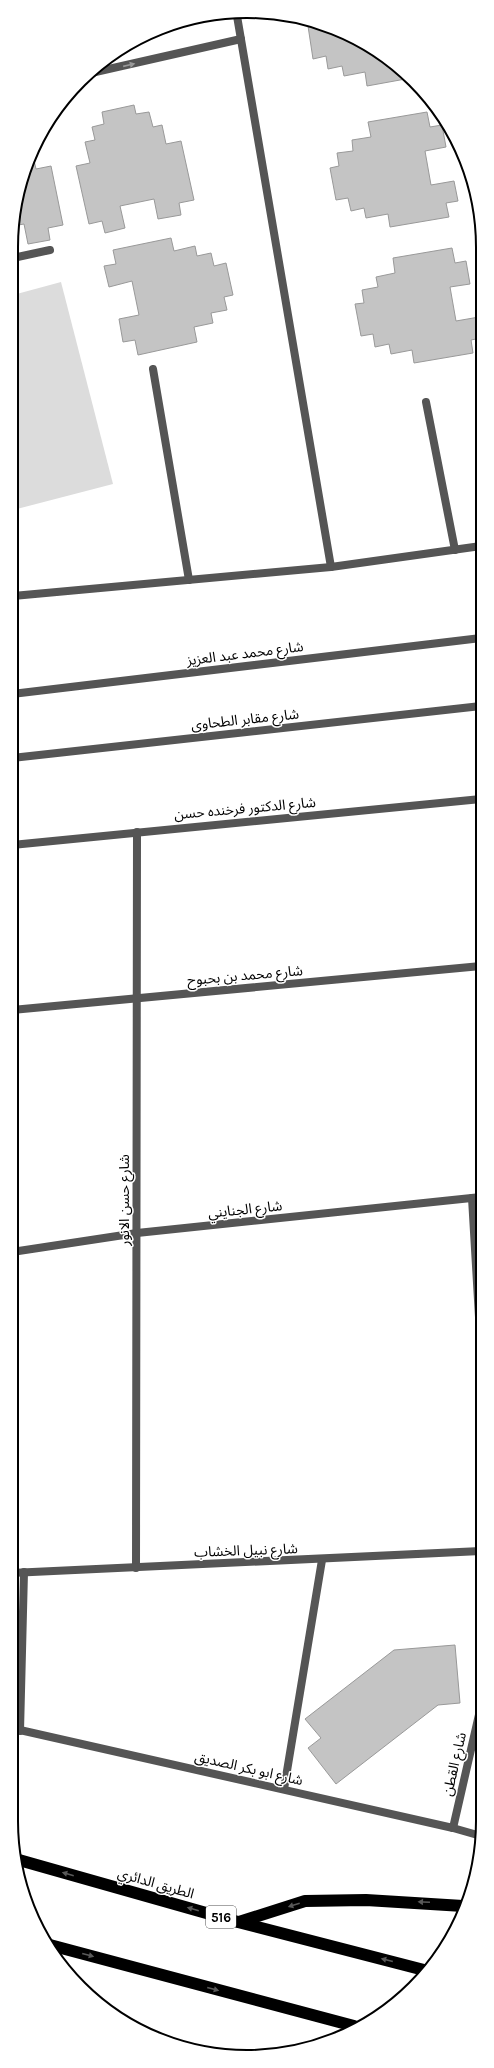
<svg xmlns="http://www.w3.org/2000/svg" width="494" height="2068" viewBox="0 0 494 2068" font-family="Karla,'Noto Sans Arabic',sans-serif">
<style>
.green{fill:#dcdcdc}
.building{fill:#c4c4c4;stroke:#999}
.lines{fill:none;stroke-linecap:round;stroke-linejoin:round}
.service{stroke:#555;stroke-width:8}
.minor{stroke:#555;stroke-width:8}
.motorway{stroke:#000;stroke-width:12}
.oneway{fill:#999}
.oneway2{fill:#595959}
.labels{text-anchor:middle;stroke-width:3;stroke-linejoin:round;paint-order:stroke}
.shield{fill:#fff;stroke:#4c4c4c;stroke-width:1}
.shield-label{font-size:13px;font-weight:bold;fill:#000}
.street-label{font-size:14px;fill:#000;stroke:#fff}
.rim{fill:none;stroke:#000;stroke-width:2}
</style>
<rect width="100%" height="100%" fill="#fff"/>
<path class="green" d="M61,282L113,484L13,510V295Z"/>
<g class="building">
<path d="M316,25L352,35L411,78L367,86L365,72L344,76L342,66L328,69L326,56L313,59L308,26Z"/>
<path d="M134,105L136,114L149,112L153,127L162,125L166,144L181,141L194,200L179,203L181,215L158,219L154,199L120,206L125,228L105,233L102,221L89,224L76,166L90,163L85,142L95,140L92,127L104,124L102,112Z"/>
<path d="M427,112L430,127L442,125L446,147L425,151L431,185L454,181L458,201L446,203L449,217L390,227L388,214L366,218L364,208L351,211L348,198L336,200L330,168L339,166L337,153L353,151L352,140L371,137L368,122Z"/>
<path d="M33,156L36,169L51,166L63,225L48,228L50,240L28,244L24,224L13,226V216Z"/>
<path d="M171,238L174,251L195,246L197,256L211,253L214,266L226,263L233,295L224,297L227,310L211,313L213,323L194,327L197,342L138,355L135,340L123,342L119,319L139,315L132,281L109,287L104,266L116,264L113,250Z"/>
<path d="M452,248L455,263L466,261L470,284L450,287L456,321L479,317L481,338L471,340L473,353L414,363L412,350L391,354L389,344L375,347L373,334L361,336L355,304L364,303L362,290L378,287L376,277L395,273L393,258Z"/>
<path d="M455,1645L460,1703L438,1705L336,1784L308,1748L321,1738L305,1719L394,1650Z"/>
</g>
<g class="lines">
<g class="service">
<path d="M153,369L189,580"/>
<path d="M426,402L455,550"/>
</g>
<g class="minor">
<path d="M237,16L331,567"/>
<path d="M91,73L241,39"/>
<path d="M13,258L50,250"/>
<path d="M13,596L331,567L481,546"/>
<path d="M12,694L481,638"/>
<path d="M12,758L481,706"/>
<path d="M12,845L481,799"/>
<path d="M12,1010L481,966"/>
<path d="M472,1198L481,1351"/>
<path d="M12,1252L137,1233L481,1197"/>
<path d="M136,1568L137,832"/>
<path d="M11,1573L481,1551"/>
<path d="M11,1728L453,1828L481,1836"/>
<path d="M20,1731L24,1572"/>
<path d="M284,1789L322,1560"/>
<path d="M453,1828L481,1706"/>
</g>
<g class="motorway">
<path d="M19,1860L238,1922L424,1970"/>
<path d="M239,1922L305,1901L366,1900L463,1906"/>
<path d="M50,1945L354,2026"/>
</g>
</g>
<defs><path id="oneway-solid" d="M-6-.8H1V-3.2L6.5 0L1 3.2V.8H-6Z"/></defs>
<use class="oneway" href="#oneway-solid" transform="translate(129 65) rotate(-13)"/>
<g class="oneway2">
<use href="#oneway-solid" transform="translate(68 1874) rotate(-164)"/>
<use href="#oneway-solid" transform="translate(424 1902) rotate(-177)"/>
<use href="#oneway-solid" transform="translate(294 1905) rotate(163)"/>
<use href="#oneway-solid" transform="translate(193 1909) rotate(-164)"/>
<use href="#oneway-solid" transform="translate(88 1955) rotate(15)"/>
<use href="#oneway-solid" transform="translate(387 1960) rotate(-166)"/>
<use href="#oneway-solid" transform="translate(213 1989) rotate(15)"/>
</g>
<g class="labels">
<rect class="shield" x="206" y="1906" width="30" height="22" rx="3"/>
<g class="shield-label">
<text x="221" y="1922">516</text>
</g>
<g class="street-label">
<text transform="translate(245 653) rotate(-7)" y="5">شارع محمد عبد العزيز</text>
<text transform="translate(245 719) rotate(-6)" y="5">شارع مقابر الطحاوى</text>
<text transform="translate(245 808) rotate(-5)" y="5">شارع الدكتور فرخنده حسن</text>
<text transform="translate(245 975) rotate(-5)" y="5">شارع محمد بن بحبوح</text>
<text transform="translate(124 1200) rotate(-90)" y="5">شارع حسن الانور</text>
<text transform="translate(245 1209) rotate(-6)" y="5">شارع الجنايني</text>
<text transform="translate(246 1550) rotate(-2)" y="5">شارع نبيل الخشاب</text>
<text transform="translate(454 1764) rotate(-77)" y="5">شارع القطن</text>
<text transform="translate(249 1768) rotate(13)" y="5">شارع ابو بكر الصديق</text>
<text transform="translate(156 1883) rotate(16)" y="5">الطريق الدائري</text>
</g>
</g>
<path d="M0 0H494V2068H0ZM247 18H247A229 229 0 0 1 476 247V1821A229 229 0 0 1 247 2050H247A229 229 0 0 1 18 1821V247A229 229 0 0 1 247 18Z" fill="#fff" fill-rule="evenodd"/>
<path class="rim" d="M247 18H247A229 229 0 0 1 476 247V1821A229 229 0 0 1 247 2050H247A229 229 0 0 1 18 1821V247A229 229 0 0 1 247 18Z"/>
</svg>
